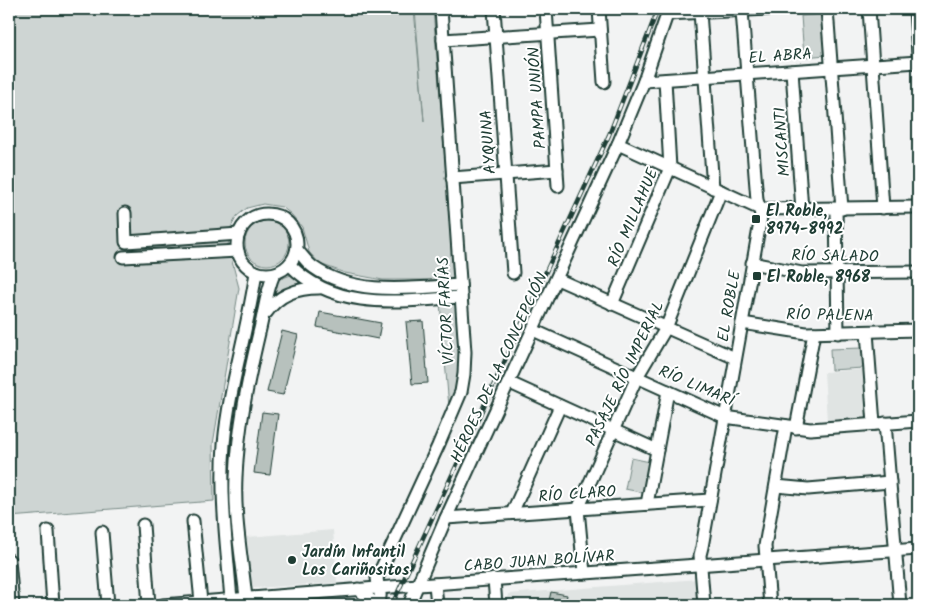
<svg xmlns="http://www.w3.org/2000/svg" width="927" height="614" viewBox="0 0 927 614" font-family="Kalam,sans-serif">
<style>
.built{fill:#e0e4e3}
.green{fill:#ced5d3;stroke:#768984}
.building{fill:#b7c1bd;stroke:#1f3d34}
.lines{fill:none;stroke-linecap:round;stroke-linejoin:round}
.minor-casing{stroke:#1f3d34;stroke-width:15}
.minor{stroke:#fff;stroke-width:11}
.rail-casing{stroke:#1f3d34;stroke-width:4.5}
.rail{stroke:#fff;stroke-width:2.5;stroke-dasharray:8;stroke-linecap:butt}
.poi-dot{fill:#1f3d34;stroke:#fff;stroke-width:2}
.labels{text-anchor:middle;stroke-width:4;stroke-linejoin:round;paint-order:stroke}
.street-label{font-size:16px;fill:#1f3d34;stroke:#fff}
.poi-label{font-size:16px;font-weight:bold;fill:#1f3d34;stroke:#fff;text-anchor:start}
</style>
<rect width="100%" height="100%" fill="#f2f3f3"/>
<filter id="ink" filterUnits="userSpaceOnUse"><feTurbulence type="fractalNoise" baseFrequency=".02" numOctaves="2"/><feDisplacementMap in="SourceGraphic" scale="10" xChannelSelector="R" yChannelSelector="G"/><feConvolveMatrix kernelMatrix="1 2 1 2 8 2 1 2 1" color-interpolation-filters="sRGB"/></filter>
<g filter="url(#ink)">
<g class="built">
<path d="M867,369L870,418L827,421L824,372Z"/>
<path d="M333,530L337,583L254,588L251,584L247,537Z"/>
<path d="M698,579L699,605H509L508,594Z"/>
</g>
<g class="green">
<path d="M9,9H414L424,121L415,9H433L461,364L460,383L449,407L438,280H383L345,273L320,264L309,252L302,227L291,214L282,207L263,204L247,208L237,216L230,229L228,246L239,288L213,444L214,501L9,517Z"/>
<path d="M822,14L826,55L804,57L801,16Z"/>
<circle cx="267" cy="243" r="22"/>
<path d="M291,275L299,281L298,284L278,293H273L277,280Z"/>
<path d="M863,348V368L831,370L830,349Z"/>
<path d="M631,458L650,462L645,493L625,489Z"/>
</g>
<g class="building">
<path d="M320,312L381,323L378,339L317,327Z"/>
<path d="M423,321L428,383L412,384L406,322Z"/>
<path d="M282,331L298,335L283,395L267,392Z"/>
<path d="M262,412L278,414L270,475L254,473Z"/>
<path d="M551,592L567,595L565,605H548Z"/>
</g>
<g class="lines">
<defs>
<g id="minor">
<path d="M494,9L513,273"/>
<path d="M546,9L558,186"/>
<path d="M599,9L604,82"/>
<path d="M827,9L842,209"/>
<path d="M869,9L883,208"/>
<path d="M915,9L918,54"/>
<path d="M700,12L713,188"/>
<path d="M667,14L769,9"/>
<path d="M443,40L600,30"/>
<path d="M792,71L802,210"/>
<path d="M644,81L918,62"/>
<path d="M618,144L760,209L918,207"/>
<path d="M452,178L557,170"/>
<path d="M836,209L838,333"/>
<path d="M125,213L126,242L239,234"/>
<circle cx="267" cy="244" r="30"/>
<path d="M297,250C302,255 307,263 313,267C355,297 412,288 460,285"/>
<path d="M123,257L238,251"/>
<path d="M752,263L802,273L918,272"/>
<path d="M290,265C336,312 401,301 461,297"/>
<path d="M557,279L735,358"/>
<path d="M612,304L670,168L665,80"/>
<path d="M266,313C279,294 297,288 319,288"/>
<path d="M742,323L806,333L918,330"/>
<path d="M533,330L725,417L810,429L918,421"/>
<path d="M867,332L874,424"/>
<path d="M510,383L657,450"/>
<path d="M885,423L900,605"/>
<path d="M796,428L814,333"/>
<path d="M776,486L808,489L890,482"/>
<path d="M647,504L668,391"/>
<path d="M512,513L560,406"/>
<path d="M446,518L710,500"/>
<path d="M193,521L201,602"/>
<path d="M143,525L149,605"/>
<path d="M48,531L53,605"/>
<path d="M102,532L108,605"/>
<path d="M9,560L13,605"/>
<path d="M584,573L578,509L637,377L666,328L721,191"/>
<path d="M494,579L496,605"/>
<path d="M435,584L437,605"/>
<path d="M358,589L371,600L374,605"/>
<path d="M246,598C242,559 234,517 236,477C238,428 248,380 259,333C264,314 266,292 274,274"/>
<path d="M231,600C227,548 220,496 224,444C229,386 248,330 256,272"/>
<path d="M163,605L377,588L918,549"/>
<path d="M378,605C383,593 378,590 377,578L438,446L461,392L464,374L465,352L441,9"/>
<path d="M409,605L446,518L618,144L644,81L669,9"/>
<path d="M704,605L700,555L702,547L761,217L760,209L757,200L742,11"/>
<path d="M770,605L765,546L786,426"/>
</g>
</defs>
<use href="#minor" class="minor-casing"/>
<use href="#minor" class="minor"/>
<defs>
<path id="rail" d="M392,605L609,135L658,9"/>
</defs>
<use href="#rail" class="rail-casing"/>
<use href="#rail" class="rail"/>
</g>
</g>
<g class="poi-dot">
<rect x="751" y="214" width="10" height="10" rx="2.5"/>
<rect x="752" y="271" width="10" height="10" rx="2.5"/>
<circle cx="292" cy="560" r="5"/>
</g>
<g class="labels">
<g class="street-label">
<text transform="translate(780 55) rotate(-4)" y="6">EL ABRA</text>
<text transform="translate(536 98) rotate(-94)" y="6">PAMPA UNIÓN</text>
<text transform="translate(487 142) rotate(-94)" y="6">AYQUINA</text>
<text transform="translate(781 142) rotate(-94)" y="6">MISCANTI</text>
<text transform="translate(632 217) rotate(-67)" y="6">RÍO MILLAHUE</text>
<text transform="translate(835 255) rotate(1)" y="6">RÍO SALADO</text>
<text transform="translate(728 306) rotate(-80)" y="6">EL ROBLE</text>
<text transform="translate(445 311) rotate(-93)" y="6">VÍCTOR FARÍAS</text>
<text transform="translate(830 314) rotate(1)" y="6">RÍO PALENA</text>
<text transform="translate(498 367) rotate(-65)" y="6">HÉROES DE LA CONCEPCIÓN</text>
<text transform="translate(624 373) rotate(-64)" y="6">PASAJE RÍO IMPERIAL</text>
<text transform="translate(697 385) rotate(23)" y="6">RÍO LIMARÍ</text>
<text transform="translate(577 493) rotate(-4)" y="6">RÍO CLARO</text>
<text transform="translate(539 560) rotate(-4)" y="6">CABO JUAN BOLÍVAR</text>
</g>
<g class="poi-label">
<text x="766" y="216">El Roble,<tspan x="766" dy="18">8974-8992</tspan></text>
<text x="767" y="282">El Roble, 8968</text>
<text x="302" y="557">Jardín Infantil<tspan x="302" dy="18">Los Cariñositos</tspan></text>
</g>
</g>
<rect width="927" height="614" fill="none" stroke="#fff" stroke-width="30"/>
<rect x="15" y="15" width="897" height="584" fill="none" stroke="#1f3d34" stroke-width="2" filter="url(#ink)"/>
</svg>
